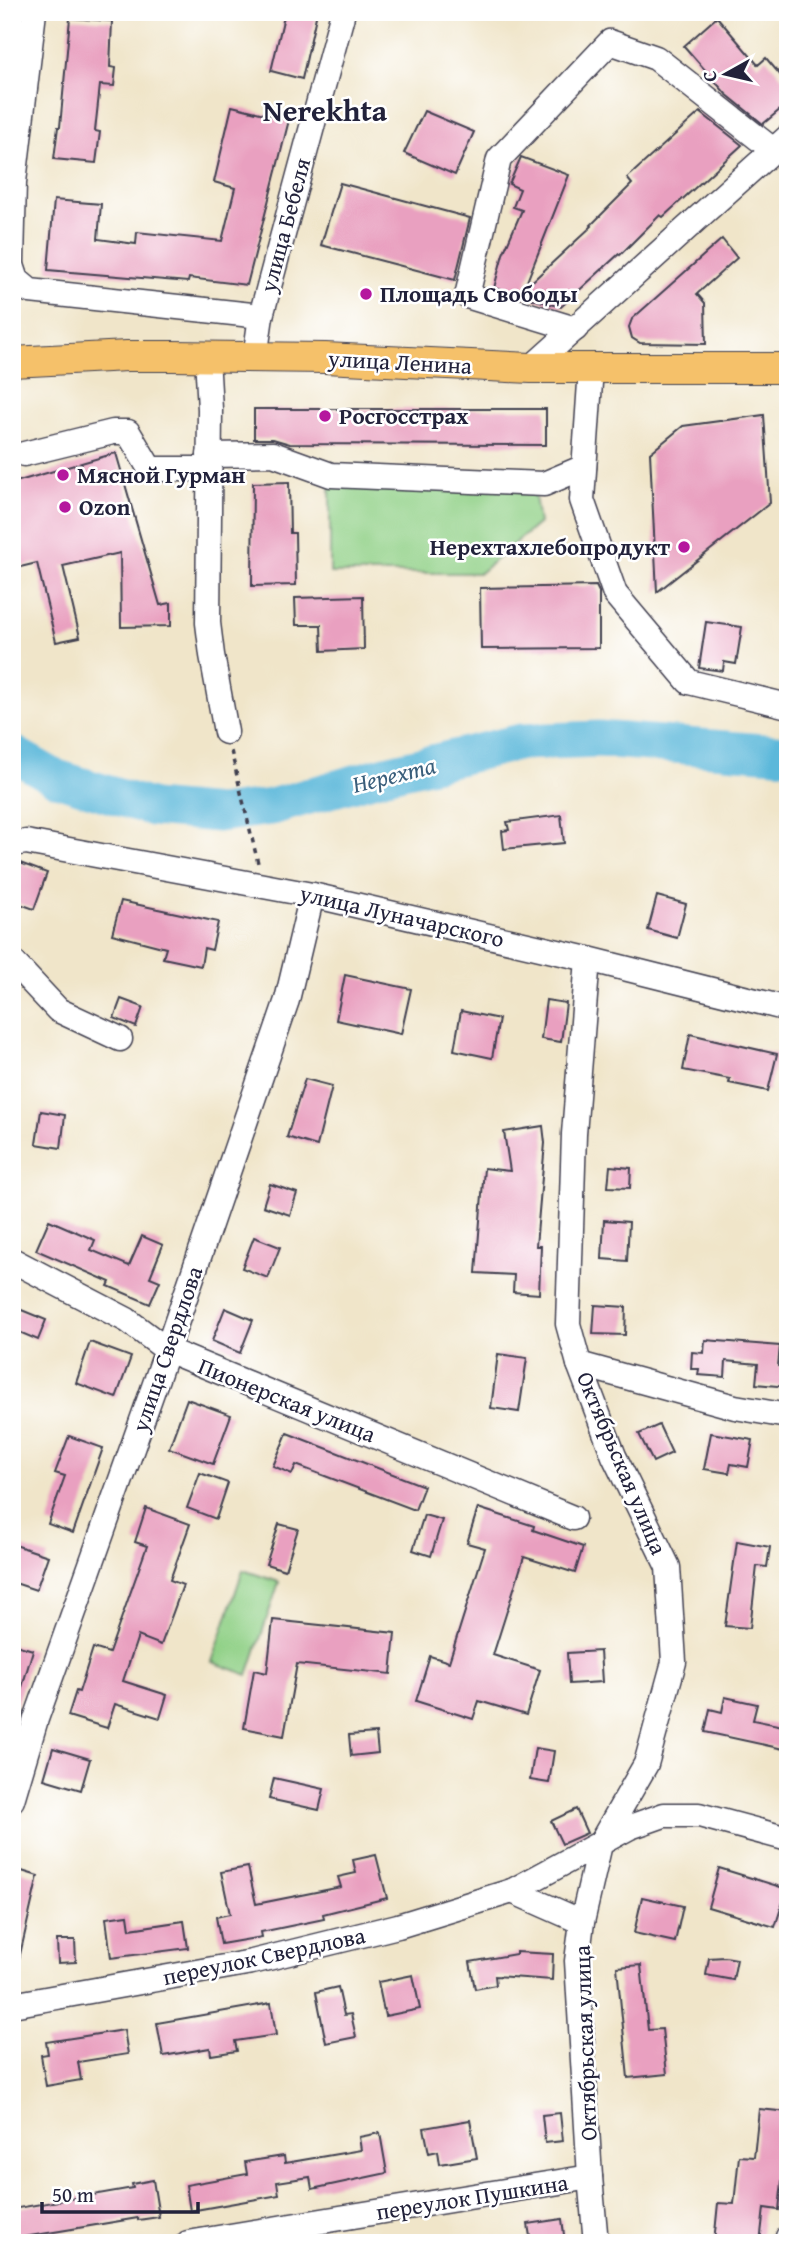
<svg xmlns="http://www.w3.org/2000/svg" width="800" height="2255" viewBox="0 0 800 2255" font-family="'Gentium Book Plus',serif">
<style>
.green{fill:#90d086;stroke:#597960;stroke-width:2}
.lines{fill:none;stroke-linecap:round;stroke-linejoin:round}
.river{stroke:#5cb8da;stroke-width:37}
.building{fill:#e9a0c0}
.minor-casing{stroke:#413f50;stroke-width:27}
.major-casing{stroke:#413f50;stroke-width:32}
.path{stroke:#413f50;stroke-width:3.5;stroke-dasharray:5 5;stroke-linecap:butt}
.minor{stroke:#fff;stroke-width:24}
.major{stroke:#f5c16b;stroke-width:30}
.poi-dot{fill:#b5179e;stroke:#fff;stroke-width:2.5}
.labels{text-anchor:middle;stroke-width:5;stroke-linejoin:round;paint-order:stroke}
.street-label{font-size:23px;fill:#22223b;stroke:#fff}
.poi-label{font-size:23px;font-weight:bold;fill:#22223b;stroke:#fff;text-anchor:start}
.water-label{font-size:24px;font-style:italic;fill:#395e7b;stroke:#fff}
.district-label{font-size:30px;font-weight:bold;fill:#22223b;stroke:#fff}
</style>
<rect width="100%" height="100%" fill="#fff"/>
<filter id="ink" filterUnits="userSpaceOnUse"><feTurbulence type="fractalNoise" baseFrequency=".0143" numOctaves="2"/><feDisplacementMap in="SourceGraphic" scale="14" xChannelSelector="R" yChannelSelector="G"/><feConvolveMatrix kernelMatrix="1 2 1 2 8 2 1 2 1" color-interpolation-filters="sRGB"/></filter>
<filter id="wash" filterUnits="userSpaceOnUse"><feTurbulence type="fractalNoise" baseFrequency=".00686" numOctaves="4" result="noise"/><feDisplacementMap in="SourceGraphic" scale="28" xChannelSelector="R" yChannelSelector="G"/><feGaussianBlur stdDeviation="1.57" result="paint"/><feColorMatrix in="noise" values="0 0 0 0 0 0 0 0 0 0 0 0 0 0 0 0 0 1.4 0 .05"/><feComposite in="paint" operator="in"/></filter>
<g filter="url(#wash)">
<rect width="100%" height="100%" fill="#f0e5c9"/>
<g class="green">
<path d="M330,484L534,489L539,523L480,573H330Z"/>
<path d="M243,1570L279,1582L248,1675L212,1662Z"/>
</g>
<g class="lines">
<path class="river" d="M12,753L54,777L153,808L218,814L271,807L386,774L521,742L599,739L788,754"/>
</g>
<g id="blocks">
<g class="building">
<path d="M285,12H317L302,79L271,71Z"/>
<path d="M717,17L758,65L766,58L788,84V103L763,124L726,94L684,46Z"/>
<path d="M70,18L112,21L110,67L116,68L114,86L100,85L95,131L100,132L96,163L54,159L58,127H60Z"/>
<path d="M232,106L289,120L247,285L189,278L188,282L48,270L54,200L101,204L98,239L136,244L137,232L222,241L235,188L214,182Z"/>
<path d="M424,111L474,132L455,175L404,153Z"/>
<path d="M700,112L742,145L663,217L660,215L620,255L619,254L561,307L494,288L503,254L522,210L513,207L520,189L509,184L521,157L569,175L524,289L592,226L591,225L632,184L627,178Z"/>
<path d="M340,183L470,218L455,280L321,245Z"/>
<path d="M722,239L737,258L697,294L705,303L706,344L640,343L632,338L629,327L632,319Z"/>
<path d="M254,409H546V445L290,444L273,439H254Z"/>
<path d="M764,415L770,503L657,592L650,453L683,426Z"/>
<path d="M116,453L160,605L171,603V626L121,627L120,553L63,566L80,637L56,642L37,563L12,569V483Z"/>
<path d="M289,482L290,533H295L296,585L252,586L253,483Z"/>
<path d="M596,586L599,592V648L481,649L480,588Z"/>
<path d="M363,596L364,649L322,651L321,625H296L295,598Z"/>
<path d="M706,622L742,627L736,664L724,662L723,671L699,668Z"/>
<path d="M561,815L564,843L504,849L502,831L509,830L507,822Z"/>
<path d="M12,860L47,873L34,909L12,901Z"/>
<path d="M657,896L686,904L677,938L648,930Z"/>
<path d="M121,901L218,922L212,950L204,948L201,966L163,958L166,948L112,934Z"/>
<path d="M345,975L411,989L401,1034L336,1020Z"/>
<path d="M121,999L143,1007L136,1027L114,1018Z"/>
<path d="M546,1000L566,1003L561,1042L541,1039Z"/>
<path d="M461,1011L499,1019L492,1058L454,1050Z"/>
<path d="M690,1034L777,1054L768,1091L729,1083L730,1079L683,1070Z"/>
<path d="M305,1079L332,1086L317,1146L287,1137Z"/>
<path d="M41,1111L65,1115L61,1148L36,1144Z"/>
<path d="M543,1126L545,1143L536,1246H541L539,1294L513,1292L514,1275L476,1273L484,1168L510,1171L504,1132Z"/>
<path d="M610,1166L631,1168L630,1188L608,1187Z"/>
<path d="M270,1184L297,1193L290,1215L263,1206Z"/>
<path d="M49,1220L95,1240L91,1250L129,1266L142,1236L163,1245L150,1277L160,1281L150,1304L108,1286L110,1282L36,1250Z"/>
<path d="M604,1220L629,1222L627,1261L602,1259Z"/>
<path d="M254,1237L280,1247L268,1278L242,1268Z"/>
<path d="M595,1305L626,1307L625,1335L593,1334Z"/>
<path d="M225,1308L253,1320L240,1353L212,1341Z"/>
<path d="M19,1309L46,1320L38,1340L12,1329Z"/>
<path d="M705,1340L780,1346L778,1366L788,1367V1387L756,1384L758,1364L726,1361L725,1377L698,1375L699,1369H691L692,1352L704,1353Z"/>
<path d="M90,1342L131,1357L116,1398L76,1383Z"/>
<path d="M498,1354L527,1358L519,1412L491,1408Z"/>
<path d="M187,1399L231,1415L213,1464L169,1448Z"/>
<path d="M659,1425L672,1453L653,1462L639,1434Z"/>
<path d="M287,1433L424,1486L415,1510L296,1465L292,1474L273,1466Z"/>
<path d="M711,1433L753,1440L748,1467L731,1464L729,1473L704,1469Z"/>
<path d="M69,1436L103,1448L73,1533L48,1524L65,1476L55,1473Z"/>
<path d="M200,1473L228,1483L216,1519L187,1508Z"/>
<path d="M146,1508L190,1524L170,1580L183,1585L161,1645L138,1636L123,1681L167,1695L160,1718L115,1704L107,1728L68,1716L76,1691L79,1692L93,1648L109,1653L147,1546L135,1542Z"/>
<path d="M478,1508L534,1526L533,1530L583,1547L575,1573L524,1557L493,1655L540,1670L526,1715L479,1701L473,1719L416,1701L430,1656L449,1662L485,1548L467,1543Z"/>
<path d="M424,1515L442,1520L431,1556L413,1550Z"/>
<path d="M279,1524L298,1529L285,1570L266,1564Z"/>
<path d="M737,1541L770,1547L767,1567L757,1566L750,1628L725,1626Z"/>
<path d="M12,1544L48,1556L36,1590L12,1582Z"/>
<path d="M273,1620L395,1633L391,1674L297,1664L284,1736L244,1728L254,1670L267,1673Z"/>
<path d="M12,1644L33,1650L17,1704L12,1703Z"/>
<path d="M600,1651L602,1682L569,1684L567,1653Z"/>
<path d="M725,1697L757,1704L753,1720L788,1727V1750L705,1732L710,1709L722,1712Z"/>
<path d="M376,1733L378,1753L351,1756L349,1735Z"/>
<path d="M53,1748L90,1759L81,1790L44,1779Z"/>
<path d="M535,1748L554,1751L549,1783L530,1780Z"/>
<path d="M274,1778L324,1789L319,1810L269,1799Z"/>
<path d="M576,1809L587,1833L562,1844L551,1821Z"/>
<path d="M376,1855L387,1898L323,1914L324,1919L261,1932L262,1937L221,1944L216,1917L230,1914L221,1872L248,1867L256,1904L341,1887L338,1877L356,1873L353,1860Z"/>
<path d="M12,1868L38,1876L19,1959L12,1958Z"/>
<path d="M719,1868L787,1889L775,1927L708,1907Z"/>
<path d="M642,1897L683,1906L675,1942L634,1933Z"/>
<path d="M128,1915L130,1929L184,1921L188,1948L111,1958L106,1918Z"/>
<path d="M57,1940H75L76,1962L58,1963Z"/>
<path d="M516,1952L553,1954L552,1980L495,1976L496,1985L475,1989L470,1962L516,1954Z"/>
<path d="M725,1957L737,1959L733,1980L706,1975L709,1958Z"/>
<path d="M641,1965L648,2030L662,2029L667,2074L628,2078L617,1967Z"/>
<path d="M413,1975L420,2009L385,2016L378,1982Z"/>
<path d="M338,1987L344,2015L351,2014L356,2037L326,2043L316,1992Z"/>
<path d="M271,2003L276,2035L235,2041L237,2051L211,2055L210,2048L163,2056L157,2023Z"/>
<path d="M124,2030L128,2054L78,2062L81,2080L46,2086L41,2055L48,2054L46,2042Z"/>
<path d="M759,2109L788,2112V2162L784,2161L779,2210L764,2208L760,2243H714L718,2203L734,2204L739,2156L754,2157Z"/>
<path d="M560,2113L563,2141L545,2143L542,2115Z"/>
<path d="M470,2120L477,2158L440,2164L438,2151L429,2153L424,2128Z"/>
<path d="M380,2133L387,2173L312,2189L310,2177L277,2182L279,2195L190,2211L186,2185L247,2174L245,2162L284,2156L285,2163L361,2150L359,2137Z"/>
<path d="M153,2180L159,2217L138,2220V2218L12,2239V2209L133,2188L132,2184Z"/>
<path d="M562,2219L565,2243H531L528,2224Z"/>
</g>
</g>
</g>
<g filter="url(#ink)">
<use href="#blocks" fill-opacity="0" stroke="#413f50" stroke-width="2"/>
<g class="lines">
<defs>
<g id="minor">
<path d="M12,261L14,182L34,12"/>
<path d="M12,265L17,280L30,291L261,316"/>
<path d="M575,329L467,296L499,159L610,42L656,58L773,150"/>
<path d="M207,357L210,409L208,623L212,655L226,732"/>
<path d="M255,358L261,316L343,12"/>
<path d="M531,368L788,137"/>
<path d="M591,368L582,500L615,594L689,682L788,706"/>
<path d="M24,454L113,432H128L150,469H208"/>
<path d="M209,455L273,454L331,475L544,484L584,467"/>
<path d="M12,844L26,842L312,895L588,959L788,1009"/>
<path d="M588,959L574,1134L568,1324L579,1364L614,1456L668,1567L674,1662L646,1764L600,1844L582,1922L577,1961L590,2177L596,2243"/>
<path d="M12,961L58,1010L120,1039"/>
<path d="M12,1260L127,1320L167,1350L573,1518"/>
<path d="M579,1364L735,1407L788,1416"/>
<path d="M12,1800L36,1719L167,1350L287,1000L312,895"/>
<path d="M512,1891L582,1922"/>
<path d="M12,2005L252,1962L398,1926L512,1891L630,1827L664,1815H699L788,1839"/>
<path d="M188,2243L590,2177"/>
<path d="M786,2243L788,2237"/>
</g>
<path id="major" d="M12,362L127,356H172L325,358L531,368H788"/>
</defs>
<use href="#minor" class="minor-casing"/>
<use href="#major" class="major-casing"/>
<path class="path" d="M231,751L258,863"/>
<use href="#minor" class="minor"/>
<use href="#major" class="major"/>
</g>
</g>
<g class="poi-dot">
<circle cx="366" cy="294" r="7"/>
<circle cx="325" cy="416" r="7"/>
<circle cx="63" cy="475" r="7"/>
<circle cx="65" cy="507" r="7"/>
<circle cx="684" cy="547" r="7"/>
</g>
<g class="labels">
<g class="street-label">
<text transform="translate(285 225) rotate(-75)" y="8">улица Бебеля</text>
<text transform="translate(400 362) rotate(3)" y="8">улица Ленина</text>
<text transform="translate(402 916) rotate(13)" y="8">улица Луначарского</text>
<text transform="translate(167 1349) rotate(-71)" y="8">улица Свердлова</text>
<text transform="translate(287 1400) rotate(22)" y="8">Пионерская улица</text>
<text transform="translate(622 1463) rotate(67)" y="8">Октябрьская улица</text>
<text transform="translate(264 1956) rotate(-12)" y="8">переулок Свердлова</text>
<text transform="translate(585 2043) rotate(-92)" y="8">Октябрьская улица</text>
<text transform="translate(472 2197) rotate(-9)" y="8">переулок Пушкина</text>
</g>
<g class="poi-label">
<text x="380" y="302">Площадь Свободы</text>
<text x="339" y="424">Росгосстрах</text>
<text x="77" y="483">Мясной Гурман</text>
<text x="79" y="515">Ozon</text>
<text x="670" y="555" text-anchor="end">Нерехтахлебопродукт</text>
</g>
<g class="water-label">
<text transform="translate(394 775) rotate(-14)" y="8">Нерехта</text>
</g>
<g class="district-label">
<text x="325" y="121">Nerekhta</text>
</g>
</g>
<rect width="800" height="2255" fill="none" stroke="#fff" stroke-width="42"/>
<g transform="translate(726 74) rotate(262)" stroke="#ffffff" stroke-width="5" paint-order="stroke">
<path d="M0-5L12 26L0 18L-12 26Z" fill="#22223b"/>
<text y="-10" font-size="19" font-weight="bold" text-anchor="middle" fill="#22223b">С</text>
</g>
<path d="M42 2202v10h156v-10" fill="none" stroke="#22223b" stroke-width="3.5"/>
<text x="52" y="2202" font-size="21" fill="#22223b" stroke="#ffffff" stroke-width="5" paint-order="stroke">50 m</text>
</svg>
